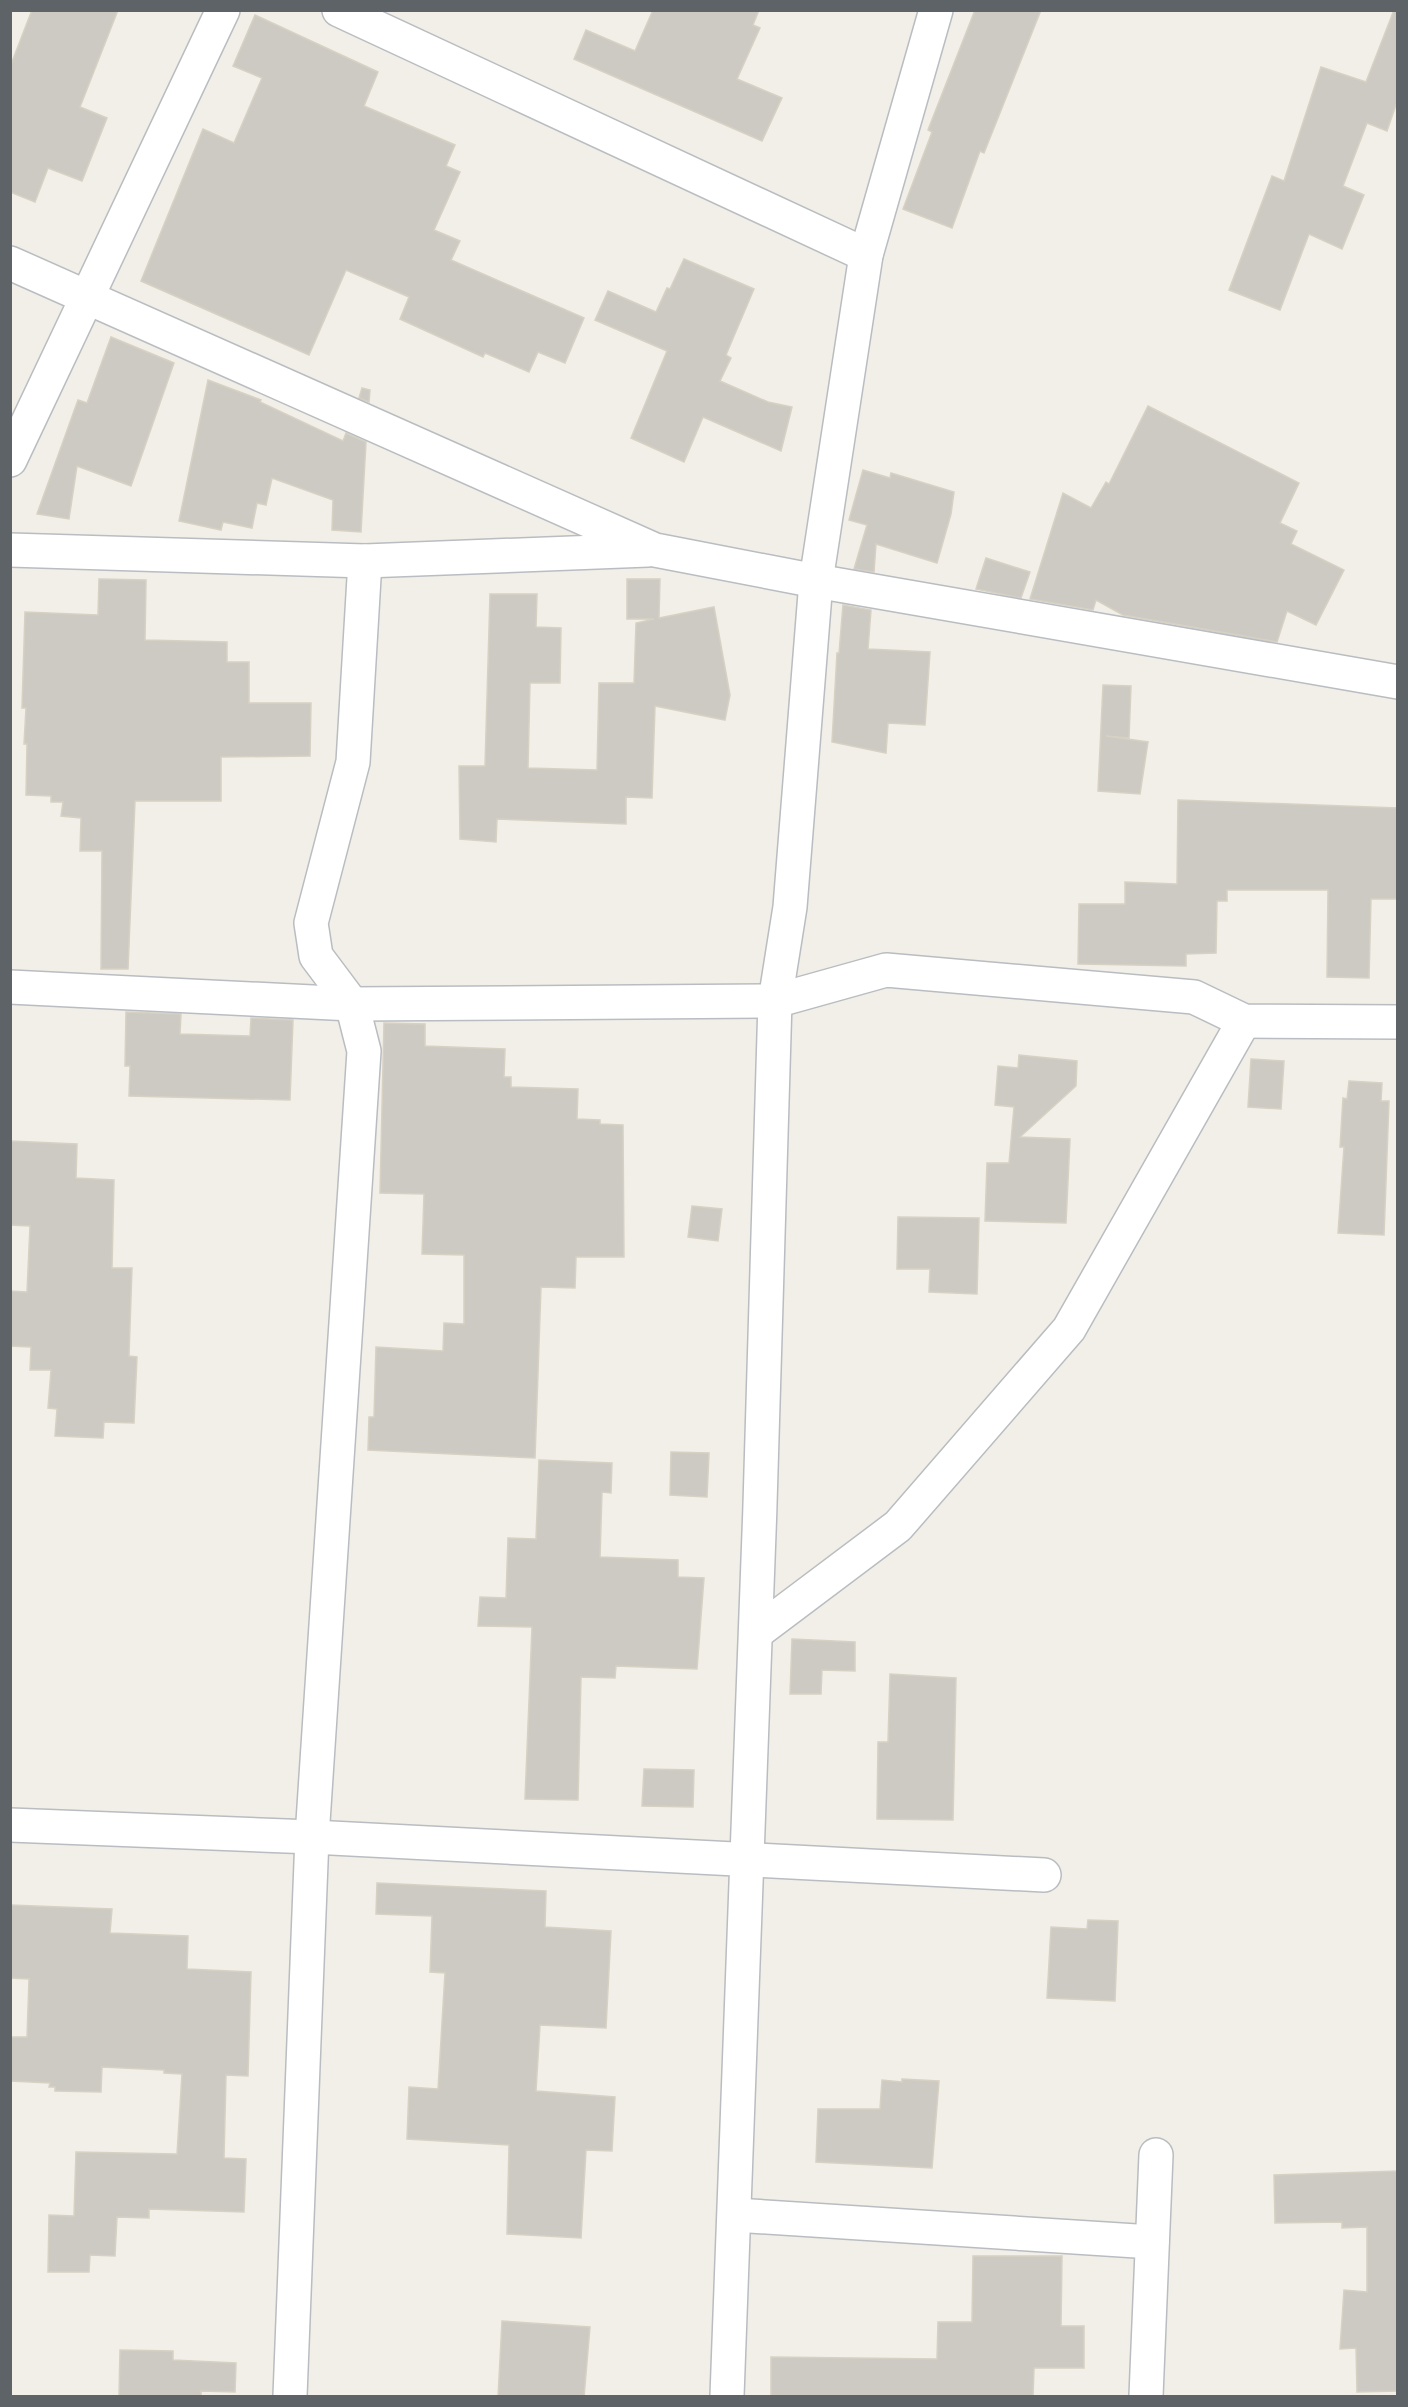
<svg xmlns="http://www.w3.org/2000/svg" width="1408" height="2407" viewBox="0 0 1408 2407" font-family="'Sofia Sans Condensed',sans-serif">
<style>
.building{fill:#cdcac4;stroke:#d7d1c4;stroke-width:1.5}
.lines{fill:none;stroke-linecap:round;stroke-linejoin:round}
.minor-casing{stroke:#b9bdc1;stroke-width:36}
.minor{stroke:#fff;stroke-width:33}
</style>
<rect width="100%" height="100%" fill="#f1efe7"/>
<g class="building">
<path d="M32,10H118L80,107L107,118L82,181L48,168L35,202L10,192V67Z"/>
<path d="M653,10H759L753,25L760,28L737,79L782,98L762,141L574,59L586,30L635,51Z"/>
<path d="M975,10H1041L984,153L980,151L952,228L903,209L932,132L928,130Z"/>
<path d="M1394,10H1398V99L1387,131L1367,123L1343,186L1364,195L1342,249L1309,234L1280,310L1229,290L1272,176L1284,181L1321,67L1366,82Z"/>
<path d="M255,15L378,72L364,106L455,145L446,166L460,172L434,230L460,241L451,260L584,318L565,363L538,352L529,372L485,353L483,357L400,319L409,297L346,270L309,355L141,281L203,129L234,143L262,78L233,66Z"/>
<path d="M684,259L754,289L726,355L731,358L720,381L768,402L792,407L781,451L703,417L684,462L631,438L667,351L595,320L608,291L656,312L667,288L670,289Z"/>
<path d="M111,337L174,363L131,486L77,466L69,519L37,514L78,400L87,403Z"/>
<path d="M208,380L261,400L260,402L343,441L346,433L366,442L361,532L332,530L333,500L272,478L266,505L257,503L252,528L223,522L221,530L179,521Z"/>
<path d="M362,388L370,390L369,402L359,398Z"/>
<path d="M1148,406L1299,483L1280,523L1297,531L1291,544L1344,570L1316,625L1287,611L1277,642L1123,615L1096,600L1093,610L1030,599L1063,493L1091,508L1106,482L1109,484Z"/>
<path d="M863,470L890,478L891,473L954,492L951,514L937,563L876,544L874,572L854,569L867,525L849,520Z"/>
<path d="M986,558L1030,572L1021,598L976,589Z"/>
<path d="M99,579L146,580L145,640L227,642V662H249V703H311L310,756L221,757V801H135L128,969H101L102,851H80L81,818L61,816L63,802H51V796L26,795L27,744H24L26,708H22L25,612L98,615Z"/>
<path d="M627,579H660L659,618L714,607L730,695L725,720L655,706L652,798L626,797V824L497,819L496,842L460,839L459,766H485L490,594H537L536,627L561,628L560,683H530L528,768L597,770L599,683H634L636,623L654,619H627Z"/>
<path d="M843,605L871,610L868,649L930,652L925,725L888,723L886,753L832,742L837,653H839Z"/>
<path d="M1103,685L1131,686L1129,738L1106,736L1148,742L1140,794L1098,791Z"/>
<path d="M1178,800L1398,808L1397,899H1371L1369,978L1327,977L1328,890H1227V901H1217L1216,953L1186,954V966L1078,964L1079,904H1125V882L1177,884Z"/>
<path d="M126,1012L181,1014L180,1034L250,1036L251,1018L293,1020L290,1100L129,1096L130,1066H125Z"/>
<path d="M384,1023L425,1024V1046L505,1049L504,1077H511V1087L578,1089L577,1119L600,1120V1124L623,1125L624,1257H576L575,1288L541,1287L535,1458L368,1450L369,1417H374L376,1347L443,1351L444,1323L464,1324V1255L422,1254L424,1194L380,1193Z"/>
<path d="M1019,1055L1077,1061L1076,1086L1020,1137L1070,1139L1066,1223L985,1221L987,1163H1009L1014,1107L995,1105L998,1066L1018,1068Z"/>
<path d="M1251,1059L1284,1061L1281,1109L1248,1107Z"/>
<path d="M1349,1081L1382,1083L1381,1101H1389L1384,1235L1338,1233L1344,1147H1340L1343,1098L1347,1099Z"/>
<path d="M10,1141L77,1144L76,1178L114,1180L112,1268H132L129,1356L137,1357L134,1423L104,1422L103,1438L55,1436L57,1409L48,1408L51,1370H30L31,1347L10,1346V1291L27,1292L30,1226L10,1225Z"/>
<path d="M692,1206L722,1209L718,1241L688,1237Z"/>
<path d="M898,1217L979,1218L977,1294L929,1292L930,1269H897Z"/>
<path d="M671,1452L709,1453L707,1497L670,1495Z"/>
<path d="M539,1460L612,1463L611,1493L602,1492L600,1557L678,1560V1577L704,1578L697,1669L616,1666L615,1678L581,1677L578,1800L525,1799L532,1627L478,1626L480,1597L506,1598L508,1538L536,1539Z"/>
<path d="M792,1639L855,1642V1671L822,1670L821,1694H790Z"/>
<path d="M890,1674L956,1678L953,1820L877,1819L878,1742H888Z"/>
<path d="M644,1769L694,1770L693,1807L642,1806Z"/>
<path d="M377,1883L546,1891L545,1927L611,1931L606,2028L540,2025L536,2091L615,2097L612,2151L586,2150L581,2238L507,2234L509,2145L407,2139L409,2087L438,2089L445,1973L430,1972L432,1916L376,1914Z"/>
<path d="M10,1905L112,1909L110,1933L188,1936L187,1969L251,1972L248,2076L226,2075L224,2158L246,2159L244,2212L149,2209V2218L117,2217L115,2256L90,2255L89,2272H48L49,2215L74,2216L76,2152L177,2154L182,2074L164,2073V2070L102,2067L101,2092L55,2091V2087H49L50,2083L10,2081V2037H27L29,1979L10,1978Z"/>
<path d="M1088,1920L1118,1921L1115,2001L1047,1998L1051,1927L1087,1929Z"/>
<path d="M902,2079L939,2081L932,2168L816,2162L818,2109H880L882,2080L902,2082Z"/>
<path d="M1398,2171V2391L1357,2392L1356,2348L1340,2349L1344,2290L1367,2292V2227L1342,2228V2222L1275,2223L1274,2175Z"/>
<path d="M973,2256H1062L1061,2326H1084V2368H1034L1033,2397H771V2357L937,2359L938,2322H972Z"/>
<path d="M502,2321L590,2327L584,2397H498Z"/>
<path d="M120,2350L173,2351V2360L236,2363L235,2392L201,2391V2397H119Z"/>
</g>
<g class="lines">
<defs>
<g id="minor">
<path d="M339,10L866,255"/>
<path d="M10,263L655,550L816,581L1398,682"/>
<path d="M10,460L223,10"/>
<path d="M10,550L365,561L353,762L311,923L316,956L352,1004L364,1051L312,1837L290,2396"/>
<path d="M365,561L648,550"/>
<path d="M10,987L352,1004L775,1001L886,970L1194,997L1244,1021L1398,1022"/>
<path d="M757,1632L898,1526L1069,1329L1244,1021"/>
<path d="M10,1825L312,1837L1044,1875"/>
<path d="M735,2215L1152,2242"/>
<path d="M727,2396C747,1932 762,1466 775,1001L790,907L816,581L866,255L936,10"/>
<path d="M1146,2396L1156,2155"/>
</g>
</defs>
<use href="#minor" class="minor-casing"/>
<use href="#minor" class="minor"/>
</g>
<rect width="1408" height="2407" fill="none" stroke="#5e6368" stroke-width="24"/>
</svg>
